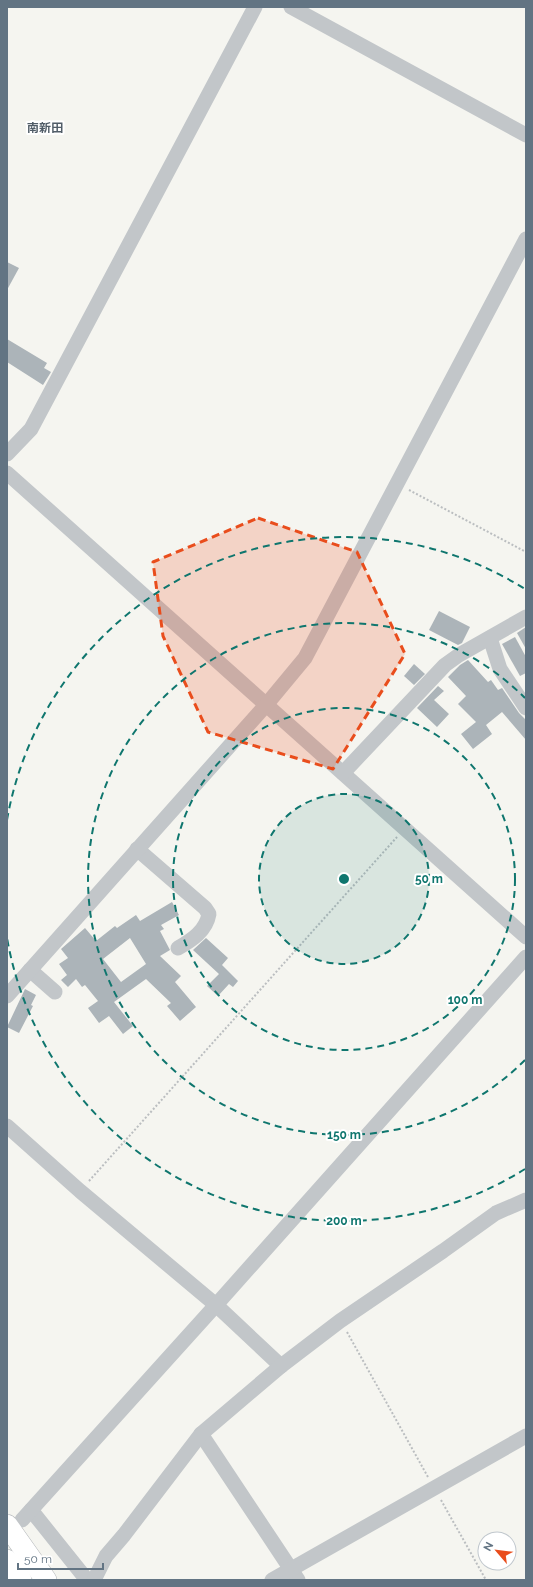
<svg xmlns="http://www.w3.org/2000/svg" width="533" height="1587" viewBox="0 0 533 1587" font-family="Raleway,'Noto Sans JP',sans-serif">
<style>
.building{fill:#acb4b9;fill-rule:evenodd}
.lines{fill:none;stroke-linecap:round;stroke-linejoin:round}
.highway-casing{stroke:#b4b8bb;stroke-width:22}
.path{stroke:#bbbec0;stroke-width:2;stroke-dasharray:2 2;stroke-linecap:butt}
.minor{stroke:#c2c6c9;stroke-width:15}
.highway{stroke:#fff;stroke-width:21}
.marked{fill:#e94d1c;fill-opacity:0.2;stroke:#e94d1c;stroke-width:3;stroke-dasharray:8 5;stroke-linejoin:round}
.ring{fill:none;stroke:#0f766e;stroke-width:2;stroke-dasharray:7 5}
.labels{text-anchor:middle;stroke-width:4;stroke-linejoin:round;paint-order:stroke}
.neighbourhood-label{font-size:12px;font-weight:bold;fill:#515d68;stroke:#fff}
.centre{fill:#0f766e;stroke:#fff;stroke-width:2}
.ring-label{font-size:12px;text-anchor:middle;font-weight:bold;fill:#0f766e;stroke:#fff;stroke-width:4;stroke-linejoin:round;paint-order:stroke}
</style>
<rect width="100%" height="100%" fill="#f5f5f0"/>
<g class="building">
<path d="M7,262L19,268L7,290Z"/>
<path d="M7,339L47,363L44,368L51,372L43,385L7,362Z"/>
<path d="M439,611L470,627L462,643L458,645L429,630Z"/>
<path d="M526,627V649L517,633Z"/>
<path d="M515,637L526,657V673L520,676L502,644Z"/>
<path d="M468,660L488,682L491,680L498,690L502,688L519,713L526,720V740L502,712L486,725L492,734L473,749L461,734L476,722L458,704L466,696L448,677L460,665Z"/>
<path d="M414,664L425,674L414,685L404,676Z"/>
<path d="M438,686L444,691L434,700L449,714L437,727L417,708Z"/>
<path d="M172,902L179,915L161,925L164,929L160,931L170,950L160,956L181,976L175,982L196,1007L180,1021L167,1006L171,1003L146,979L114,1002L133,1026L123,1034L109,1016L99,1023L88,1008L98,1001L85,985L82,987L76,979L68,987L61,980L67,975L59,964L68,958L61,949L85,928L96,941L115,926L117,928L136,915L140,921ZM130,938L146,964L121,982L103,959Z"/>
<path d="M206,938L228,958L222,965L238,981L233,987L229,984L218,996L207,986L219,974L193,950Z"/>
<path d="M25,989L36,995L31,1005L33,1006L19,1033L7,1027Z"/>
</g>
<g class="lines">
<defs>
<g id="highway">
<path d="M7,1525L46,1580"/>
<path d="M7,1560L21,1580"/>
</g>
</defs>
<use href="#highway" class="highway-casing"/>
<g class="path">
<path d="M409,490L526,552"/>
<path d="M89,1181L397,837"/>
<path d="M347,1332L428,1477"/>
<path d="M441,1500L486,1580"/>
</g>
<g class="minor">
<path d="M291,7L526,135"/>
<path d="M7,454L31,429L255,7"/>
<path d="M7,473L526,937"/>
<path d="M490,638L500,669L526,708"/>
<path d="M343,773L445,665L459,655L526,617"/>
<path d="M137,849L205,908L209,914C206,931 192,940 178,948"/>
<path d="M30,970L55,992"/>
<path d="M7,996L266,705L305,658L526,239"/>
<path d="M7,1126L80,1191L216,1305L281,1366"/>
<path d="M201,1434L298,1580"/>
<path d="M31,1510L87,1580"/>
<path d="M22,1520L216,1305L526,957"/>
<path d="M94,1580L106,1556L124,1535L201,1434L281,1366L340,1321L443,1251L496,1213L526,1200"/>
<path d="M272,1580L526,1436"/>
</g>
<use href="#highway" class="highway"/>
</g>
<path class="marked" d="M258,518L357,552L405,654L333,769L208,732L163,636L153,562Z"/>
<circle cx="344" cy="879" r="85" fill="#0f766e" fill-opacity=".12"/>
<g class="ring">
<circle cx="344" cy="879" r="85"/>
<circle cx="344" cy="879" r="171"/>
<path d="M525 1060A256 256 0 1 1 525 698"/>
<path d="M525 1169A342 342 0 0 1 7 938M7 820A342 342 0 0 1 525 589"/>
</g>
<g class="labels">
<g class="neighbourhood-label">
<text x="45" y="132">南新田</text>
</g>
</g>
<circle cx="344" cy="879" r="6" class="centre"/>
<g class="ring-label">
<text x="429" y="883">50 m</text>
<text x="465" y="1004">100 m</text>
<text x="344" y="1139">150 m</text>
<text x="344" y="1225">200 m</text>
</g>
<rect width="533" height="1587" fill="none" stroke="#627483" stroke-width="16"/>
<g transform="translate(497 1551) rotate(298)"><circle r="19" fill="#ffffff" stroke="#c0c7cd"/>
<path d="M0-3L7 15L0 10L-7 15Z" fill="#e94d1c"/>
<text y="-6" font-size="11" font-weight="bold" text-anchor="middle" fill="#627483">N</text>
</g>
<path d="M18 1563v6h85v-6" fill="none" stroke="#627483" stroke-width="2"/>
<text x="24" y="1563" font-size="12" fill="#627483" stroke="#ffffff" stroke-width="3" paint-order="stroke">50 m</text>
</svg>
